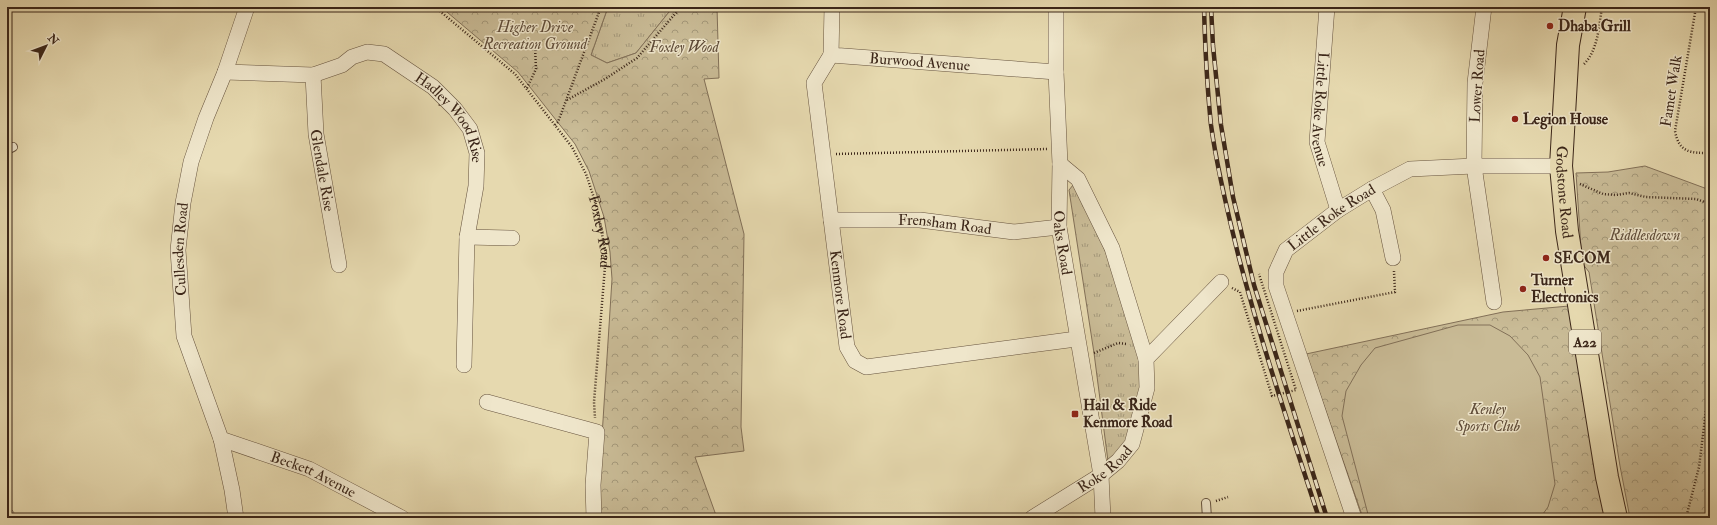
<svg xmlns="http://www.w3.org/2000/svg" width="1717" height="525" viewBox="0 0 1717 525" font-family="'IM FELL Double Pica',serif">
<style>
.grass{fill:url(#grass-tufts);stroke:#827058}
.forest{fill:url(#forest-crowns);stroke:#827058}
.garden{fill:#c9bb96;stroke:#827058}
.lines{fill:none;stroke-linecap:round;stroke-linejoin:round}
.service-casing{stroke:#66533e;stroke-width:10}
.minor-casing{stroke:#66533e;stroke-width:16}
.trunk-casing{stroke:#3b2619;stroke-width:24}
.path{stroke:#3b2619;stroke-width:2.5;stroke-dasharray:1 2;stroke-linecap:butt}
.service{stroke:#efe6cb;stroke-width:8}
.minor{stroke:#efe6cb;stroke-width:15}
.trunk{stroke:#e6d9af;stroke-width:22}
.rail-casing{stroke:#3b2619;stroke-width:4.5}
.rail{stroke:#efe6cb;stroke-width:3;stroke-dasharray:9;stroke-linecap:butt}
.path-bridge{stroke:#3b2619;stroke-width:2.5;stroke-dasharray:1 2;stroke-linecap:butt}
.poi-dot{fill:#8f2418;stroke:#efe6cb;stroke-width:1.5}
.labels{text-anchor:middle;stroke-width:3;stroke-linejoin:round;paint-order:stroke}
.shield{fill:#efe6cb;stroke:#71604e;stroke-width:1}
.shield-label{font-size:14px;font-weight:bold;fill:#3b2619}
.poi-label{font-size:15px;font-weight:bold;fill:#3b2619;stroke:#efe6cb;text-anchor:start}
.park-label{font-size:15px;font-style:italic;fill:#5e4b38;stroke:#efe6cb}
.street-label{font-size:15px;fill:#3b2619;stroke:#efe6cb}
</style>
<defs>
<pattern id="grass-tufts" width="24" height="20" patternUnits="userSpaceOnUse"><rect width="24" height="20" fill="#c9bb96"/><path d="M3 7l-1-3M5 7V3M7 7l1-3M15 17l-1-3M17 17v-4M19 17l1-3" fill="none" stroke="#a4987a"/></pattern>
<pattern id="forest-crowns" width="20" height="18" patternUnits="userSpaceOnUse"><rect width="20" height="18" fill="#c9bb96"/><path d="M2 6a3 3 0 1 1 6 0M12 15a3 3 0 1 1 6 0" fill="none" stroke="#a4987a"/></pattern>
</defs>
<rect width="100%" height="100%" fill="#e6d9af"/>
<filter id="stains"><feTurbulence type="fractalNoise" baseFrequency=".005" numOctaves="4"/><feColorMatrix values="0 0 0 0 .2 0 0 0 0 .09 0 0 0 0 .02 0 0 0 .5 -.17"/></filter>
<radialGradient id="worn" r=".72"><stop offset=".6" stop-color="#630" stop-opacity="0"/><stop offset="1" stop-color="#630" stop-opacity=".3"/></radialGradient>
<g class="grass">
<path d="M608,7H673L636,53L607,63L591,55Z"/>
<path d="M1078,179L1146,359L1132,444L1109,469L1094,353L1069,190Z"/>
</g>
<g class="forest">
<path d="M441,7H608L591,55L607,63L636,53L673,7H717L719,78L704,79L744,234L741,427L744,451L695,457L717,518H598L601,452L612,279L610,252L604,217L589,171L575,144L518,72Z"/>
<path d="M1645,166L1710,190V518H1630L1620,466L1589,272L1582,263L1576,173L1608,172Z"/>
<path d="M1569,306L1610,518H1363L1306,354L1503,312Z"/>
</g>
<path class="garden" d="M1458,325H1490L1510,336L1528,355L1540,377L1555,484L1548,507L1540,518H1369L1342,416L1346,391L1361,365L1375,348Z"/>
<g class="lines">
<defs>
<g id="service">
<path d="M7,150L13,147"/>
<path d="M1206,503L1207,518"/>
</g>
<g id="minor">
<path id="s2" d="M832,7L831,55L1056,72"/>
<path id="s3" d="M1056,7V72L1060,164L1059,227L1101,475L1103,518"/>
<path id="s4" d="M1327,7L1317,142L1338,210"/>
<path d="M1484,7L1475,83L1474,166L1494,302"/>
<path id="s5" d="M831,55L814,83L847,347L855,361L866,367L1076,339"/>
<path id="s6" d="M225,72L313,75L342,65L352,57L367,52L384,54L433,87L455,109L470,129L477,153L476,186L467,237L464,365"/>
<path id="s7" d="M313,75L316,134L339,265"/>
<path d="M1060,164L1078,179L1112,248L1146,359"/>
<path d="M1372,189L1383,210L1393,258"/>
<path id="s8" d="M831,220H920L1014,232L1059,227"/>
<path d="M467,237L512,238"/>
<path d="M487,402L597,432L593,485L594,518"/>
<path id="s9" d="M221,439L309,469L402,518"/>
<path d="M7,516L8,518"/>
<path id="s10" d="M236,518L232,490L221,439L184,336L178,250L183,203L191,162L206,118L225,72L247,7"/>
<path id="s11" d="M1032,518L1101,475L1118,461L1132,444L1147,388L1146,359L1221,282"/>
<path id="s12" d="M1354,518L1276,286V272L1286,250L1338,210L1372,189L1410,169L1474,166H1561"/>
</g>
<g id="trunk">
<path id="s13" d="M1575,7L1568,45L1561,166L1567,231L1607,477L1616,518"/>
</g>
</defs>
<use href="#service" class="service-casing"/>
<use href="#minor" class="minor-casing"/>
<use href="#trunk" class="trunk-casing"/>
<g class="path">
<path id="s1" d="M435,7L515,74L572,147L586,174L596,204L606,254L594,402L595,418"/>
<path d="M1696,7L1675,131C1679,153 1691,153 1710,153"/>
<path d="M1584,64C1598,50 1599,26 1602,7"/>
<path d="M527,88L536,69L535,47"/>
<path d="M567,100L605,79L637,58L681,7"/>
<path d="M555,125L558,122L601,7"/>
<path d="M836,154L1047,149"/>
<path d="M1580,184L1603,194L1616,195L1629,193L1646,197L1696,199L1710,204"/>
<path d="M1232,288L1240,292"/>
<path d="M1297,311L1395,292L1394,271"/>
<path d="M1094,353L1118,343L1127,344"/>
<path d="M1707,413L1710,424"/>
<path d="M1216,501L1228,497"/>
<path d="M1686,518L1699,467L1706,410L1710,398"/>
</g>
<use href="#service" class="service"/>
<use href="#minor" class="minor"/>
<use href="#trunk" class="trunk"/>
<defs>
<g id="rail">
<path d="M1204,7C1205,46 1207,86 1211,125C1217,169 1228,214 1239,258C1262,346 1291,432 1319,518"/>
<path d="M1211,7L1213,46L1221,125L1233,197L1254,285L1327,518"/>
</g>
</defs>
<use href="#rail" class="rail-casing"/>
<use href="#rail" class="rail"/>
<path class="path-bridge" d="M1240,292L1272,396L1296,390L1259,274"/>
</g>
<g class="poi-dot">
<circle cx="1550" cy="26" r="4"/>
<circle cx="1515" cy="119" r="4"/>
<circle cx="1546" cy="258" r="4"/>
<circle cx="1523" cy="289" r="4"/>
<rect x="1071" y="410" width="8" height="8" rx="2"/>
</g>
<g class="labels">
<rect class="shield" x="1569" y="330" width="32" height="24" rx="3"/>
<g class="shield-label">
<text x="1585" y="347">A22</text>
</g>
<g class="poi-label">
<text x="1558" y="31">Dhaba Grill</text>
<text x="1523" y="124">Legion House</text>
<text x="1554" y="263">SECOM</text>
<text x="1531" y="285">Turner<tspan x="1531" dy="17">Electronics</tspan></text>
<text x="1083" y="410">Hail &amp; Ride<tspan x="1083" dy="17">Kenmore Road</tspan></text>
</g>
<g class="park-label">
<text x="535" y="32">Higher Drive<tspan x="535" dy="17">Recreation Ground</tspan></text>
<text x="684" y="52">Foxley Wood</text>
<text x="1645" y="240">Riddlesdown</text>
<text x="1488" y="414">Kenley<tspan x="1488" dy="17">Sports Club</tspan></text>
</g>
<g class="street-label">
<text dy="5" stroke="none"><textPath href="#s2" startOffset="137">Burwood Avenue</textPath></text>
<text transform="translate(1477 86) rotate(-86)" y="5">Lower Road</text>
<text transform="translate(1671 91) rotate(-81)" y="5">Famet Walk</text>
<text dy="5" stroke="none"><textPath href="#s4" startOffset="103">Little Roke Avenue</textPath></text>
<text dy="5" stroke="none"><textPath href="#s6" startOffset="259">Hadley Wood Rise</textPath></text>
<text dy="5" stroke="none"><textPath href="#s7" startOffset="96">Glendale Rise</textPath></text>
<text dy="5" stroke="none"><textPath href="#s13" startOffset="186">Godstone Road</textPath></text>
<text dy="5" stroke="none"><textPath href="#s12" startOffset="339">Little Roke Road</textPath></text>
<text dy="5" stroke="none"><textPath href="#s8" startOffset="114">Frensham Road</textPath></text>
<text dy="5" stroke="none"><textPath href="#s1" startOffset="287">Foxley Road</textPath></text>
<text dy="5" stroke="none"><textPath href="#s3" startOffset="236">Oaks Road</textPath></text>
<text dy="5" stroke="none"><textPath href="#s10" startOffset="277">Cullesden Road</textPath></text>
<text dy="5" stroke="none"><textPath href="#s5" startOffset="246">Kenmore Road</textPath></text>
<text dy="5" stroke="none"><textPath href="#s11" startOffset="88">Roke Road</textPath></text>
<text dy="5" stroke="none"><textPath href="#s9" startOffset="99">Beckett Avenue</textPath></text>
</g>
</g>
<rect width="1717" height="525" fill="none" stroke="#e6d9af" stroke-width="24"/>
<rect x="8" y="8" width="1701" height="509" fill="none" stroke="#3b2619" stroke-width="2"/>
<rect x="12" y="12" width="1693" height="501" fill="none" stroke="#3b2619"/>
<g transform="translate(46 46) rotate(48)" stroke="#efe6cb" stroke-width="3" paint-order="stroke">
<path d="M0-3L7 15L0 10L-7 15Z" fill="#3b2619"/>
<text y="-6" font-size="11" font-weight="bold" text-anchor="middle" fill="#3b2619">N</text>
</g>
<rect width="100%" height="100%" filter="url(#stains)"/>
<rect width="100%" height="100%" fill="url(#worn)"/>
</svg>
